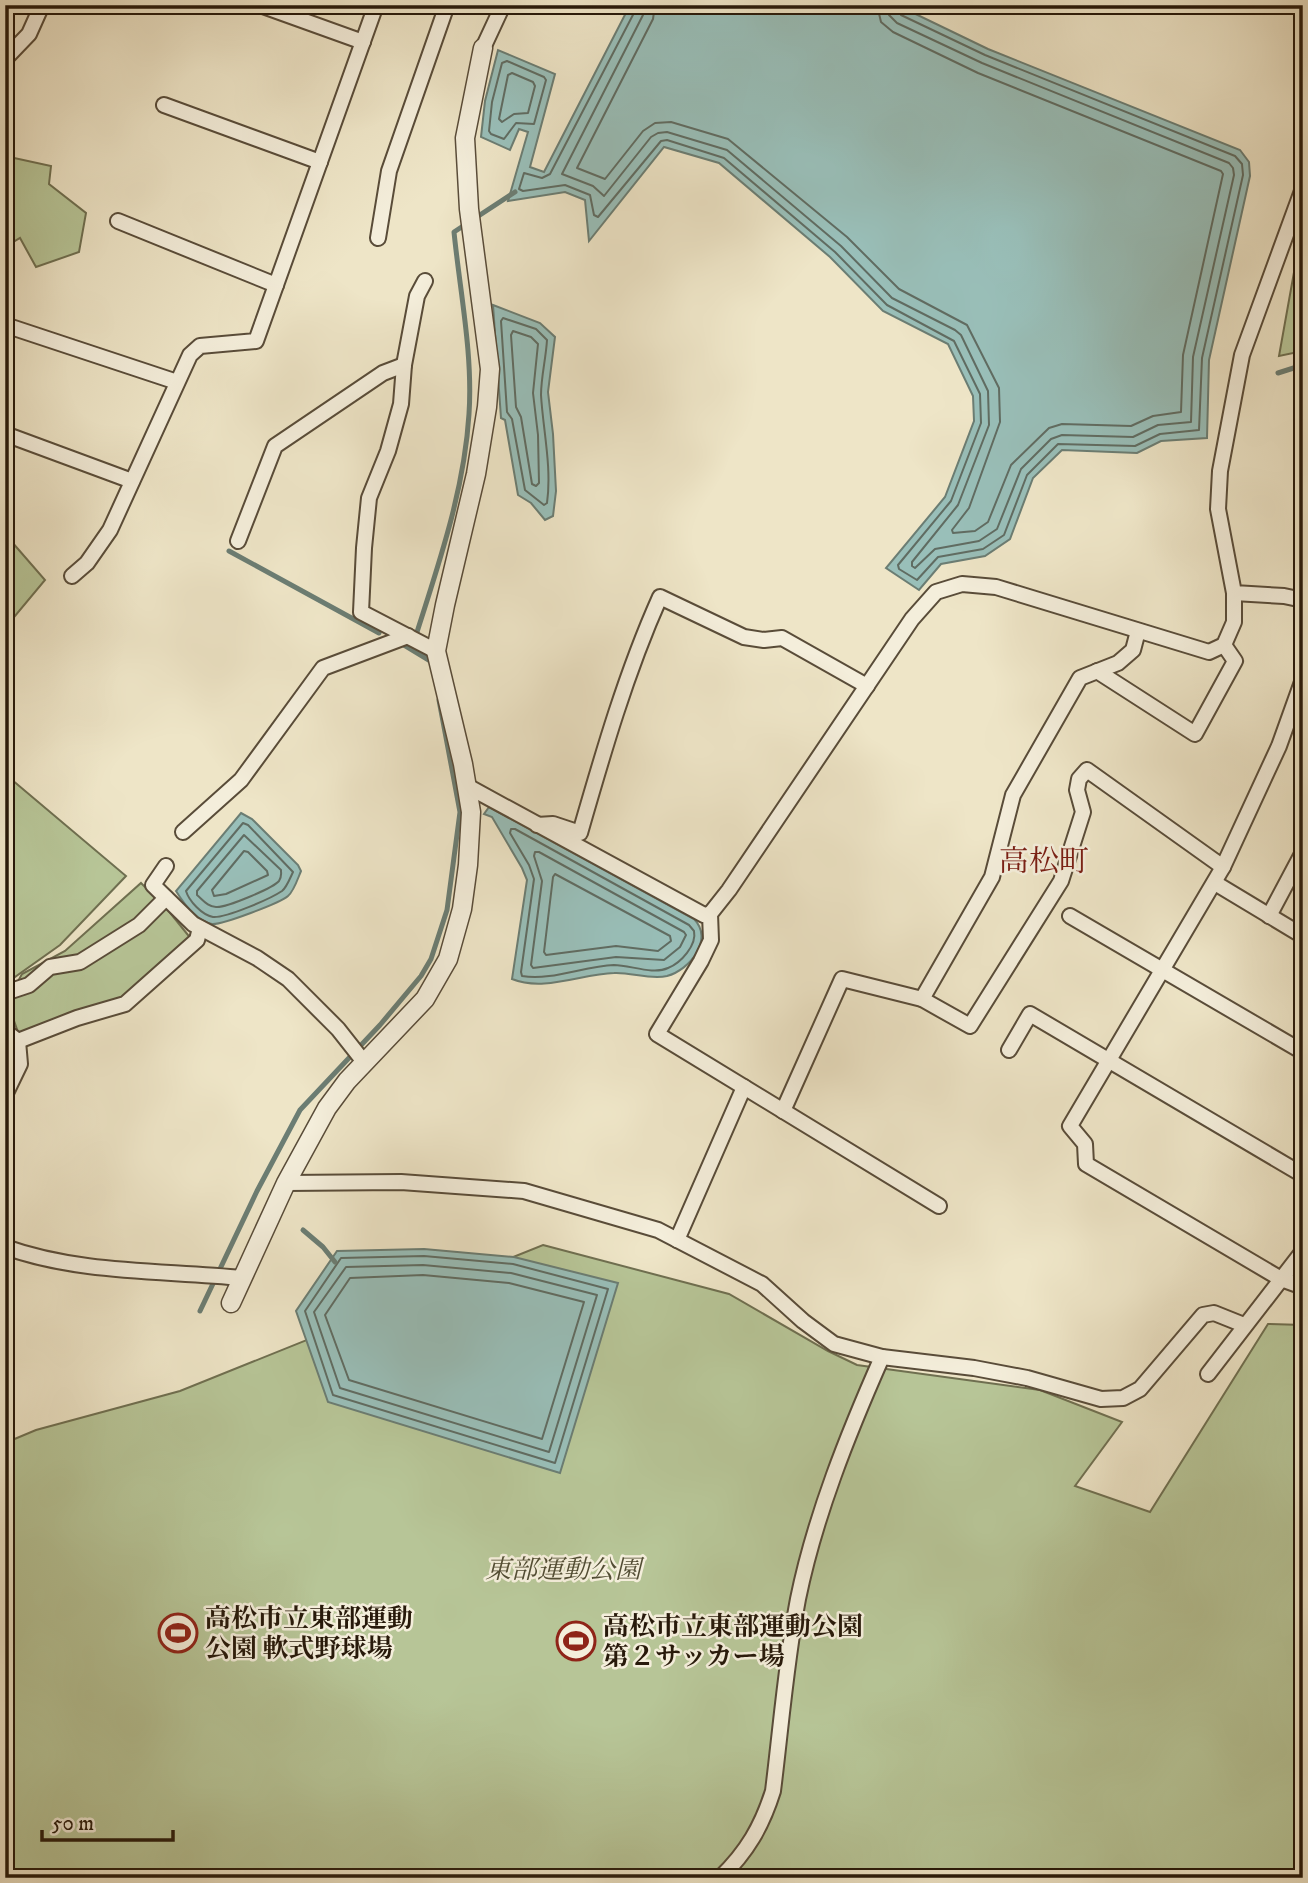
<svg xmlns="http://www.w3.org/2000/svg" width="1308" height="1883" viewBox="0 0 1308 1883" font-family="'IM FELL DW Pica','Noto Serif JP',serif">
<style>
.green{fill:#b7c597;stroke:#6f6f50;stroke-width:2}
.water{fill:#99bfb9;stroke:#6b7d73;stroke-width:2}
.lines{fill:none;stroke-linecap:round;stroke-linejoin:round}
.shore{stroke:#606c62;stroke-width:2}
.stream{stroke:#6b7d73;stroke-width:5}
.minor-casing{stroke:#594c39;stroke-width:18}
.tertiary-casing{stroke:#594c39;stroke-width:21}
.minor{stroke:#f4eedb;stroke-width:14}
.tertiary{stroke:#f4eedb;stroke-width:18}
.labels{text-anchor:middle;stroke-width:5;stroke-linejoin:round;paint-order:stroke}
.park-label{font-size:26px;font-style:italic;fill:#524d34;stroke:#f4eedb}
.poi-label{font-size:26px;font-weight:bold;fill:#27190a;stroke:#f4eedb;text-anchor:start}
.quarter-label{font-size:30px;fill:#7a1f14;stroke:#f4eedb}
</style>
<rect width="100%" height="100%" fill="#eee5c7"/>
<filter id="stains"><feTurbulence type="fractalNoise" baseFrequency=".00286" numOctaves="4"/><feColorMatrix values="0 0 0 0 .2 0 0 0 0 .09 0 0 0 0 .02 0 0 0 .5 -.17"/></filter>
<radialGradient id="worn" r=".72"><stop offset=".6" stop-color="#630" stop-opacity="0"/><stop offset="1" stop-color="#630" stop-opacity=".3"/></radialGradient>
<g class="green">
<path d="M5,156L51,166L49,184L86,213L79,252L36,267L20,238L5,247Z"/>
<path d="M1303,222V351L1279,356Z"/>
<path d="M5,534L45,580L5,628Z"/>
<path d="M5,774L126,876L60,945L5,984Z"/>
<path d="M141,883L167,909L192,940L125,998L19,1035L7,1001L22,974L65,951Z"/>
<path d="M543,1245L729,1294L828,1351L857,1365L1040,1390L1122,1422L1075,1486L1150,1512L1268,1324L1303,1325V1878H5V1443L36,1430L180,1391Z"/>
</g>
<g class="water">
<path d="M630,5H897L988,49L1240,150L1249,162L1250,176L1209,360L1207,438L1161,441L1137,453L1062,450L1033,478L1010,539L985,556L941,564L919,590L886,568L945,497L974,421L973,396L948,344L883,311L830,257L719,163L664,147L589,241L585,200L565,192L508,201L528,132L519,129L510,150L481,137L485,101L498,50L555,74L530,167L544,172Z"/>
<path d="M493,305L540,323L555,337L548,392L553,434L556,491L553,516L545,520L531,503L518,495L505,420L501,418Z"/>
<path d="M489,807L694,919C714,939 690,970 667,976C650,980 631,972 614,973C581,974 544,992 512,979L527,880L522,868L492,817L484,814Z"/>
<path d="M241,813L252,819L298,865L301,871C298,878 294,891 288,896C280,903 222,925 212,924C196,921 184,904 176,891Z"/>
<path d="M424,1249L514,1257L618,1283L560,1473L328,1402L296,1311L337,1251Z"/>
</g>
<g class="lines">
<g class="shore">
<path d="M636,5L635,11L550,174L542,178L524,173L519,189L523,191L565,185L590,195L594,215L598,217L661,141L667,140L724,158L835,252L887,305L954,341L980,394L981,423L951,501L898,565L899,569L917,580L938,557L983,549L1004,535L1027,475L1058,444L1135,446L1160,434L1199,430L1202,358L1243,175L1242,164L1235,156L985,55L901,15L896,5"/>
<path d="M645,5L643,15L562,174L593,186L604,196L651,137L658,133L667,132L727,150L841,246L892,298L955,330L961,335L988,391L989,425L958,505L912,562V566L915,568L935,549L979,541L997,529L1021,469L1051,439L1062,435L1133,437L1158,425L1191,422L1193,357L1234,175L1233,168L1229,163L982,63L897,23L889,15L887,5"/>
<path d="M655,5L653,19L577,168L605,179L643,131L655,123L671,122L728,139L847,237L899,289L967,325L999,388L1000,422L969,508L952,530L953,533L975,531L988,522L1011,465L1049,428L1062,424L1131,426L1153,416L1181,412L1183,355L1223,174L1221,171L978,73L893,32L881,22L877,5"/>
<path d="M507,61L544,77L546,80L534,124L516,123L504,139L491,134L489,131L492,102L502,63Z"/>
<path d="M512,73L533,82L535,86L528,113L514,114L502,122L499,119L508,75Z"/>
<path d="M503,318L536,329L547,340C546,358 541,377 541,395C543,430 552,467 547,503L544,505L525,490L512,419L507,412L501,321Z"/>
<path d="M513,331L531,337L538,344L533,393L538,435L539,483L536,486L532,484L521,417L516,407L511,335Z"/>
<path d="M243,823L248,825L293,872C290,878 287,887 282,891C270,899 226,918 213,917C202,915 189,901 186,891Z"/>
<path d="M511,829H515L689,925L694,931C697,945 681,963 668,968C653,975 630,965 614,965C584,966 552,981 522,976L521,972L534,879L529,865L510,833Z"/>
<path d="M244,835L281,870C281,875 282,876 279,881C273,888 226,908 216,907C208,907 203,900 197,895V891Z"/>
<path d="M244,851L248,852L267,871L268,875L226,894L214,896L212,890Z"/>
<path d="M535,852H539L684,932L686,935L680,947L664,960L616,957L533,968L531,965L542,881L534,856Z"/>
<path d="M555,874L670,936L671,941L658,951L616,946L546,955L544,952L553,877Z"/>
<path d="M424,1256L513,1264L608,1289L555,1463L333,1395L305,1311L341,1258Z"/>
<path d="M423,1265L511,1273L597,1295L549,1452L340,1388L314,1312L346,1267Z"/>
<path d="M423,1275L509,1283L584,1302L542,1439L349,1380L325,1315L350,1278Z"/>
</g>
<g class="stream">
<path d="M1278,373L1303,365"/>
<path d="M229,551L379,633"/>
<path d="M404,645L432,662L433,666"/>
<path d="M412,648C436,571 464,495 469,414C473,354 460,292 454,232L515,192"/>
<path d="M303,1230L323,1247L335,1262"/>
<path d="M200,1311L257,1191L300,1110L380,1025L421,976L431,959L447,910L460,812L439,700"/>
</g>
<defs>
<g id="minor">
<path d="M260,5L363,42"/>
<path d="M483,48L503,5"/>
<path d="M5,59L29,34L42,5"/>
<path d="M164,105L320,162"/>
<path d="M1303,188L1242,355L1220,471L1218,509L1234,593L1284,596L1303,600"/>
<path d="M118,221L276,285"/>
<path d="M378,238L389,171L447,5"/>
<path d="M425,281L417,296L404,365L401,404L388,451L369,498L364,548L361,612L436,651"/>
<path d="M5,325L177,382"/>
<path d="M5,434L132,481"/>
<path d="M238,541L275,446L383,373L404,365"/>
<path d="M72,576L87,563L110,530L190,355L200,346L256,341L376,5"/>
<path d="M1097,671L1195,734L1235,661L1224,645"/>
<path d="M1303,679L1279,746L1223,867L1070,1126L1085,1144L1086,1164L1281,1279L1303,1287"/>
<path d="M467,786L704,915L710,914"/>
<path d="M537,825L553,824L580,833C603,753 626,673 660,597L744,637L764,640L782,638L867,686"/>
<path d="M183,832L241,780L323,668L408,636"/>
<path d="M166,866L153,885L193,924L257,958L288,979L338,1029L364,1062"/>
<path d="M1215,883L1303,936"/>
<path d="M1070,916L1303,1052"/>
<path d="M1269,916L1303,852"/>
<path d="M5,993L29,985L50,967L80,962L139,925L166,898"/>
<path d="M922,999L970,1026L1061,881L1083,812L1077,790L1079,779L1087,770L1223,867"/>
<path d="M5,1031L18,1041L20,1064L5,1095"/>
<path d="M18,1041L77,1018L125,1004L197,940L200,928"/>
<path d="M1009,1050L1030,1014L1303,1175"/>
<path d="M783,1111L842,979L922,999L992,877L1013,795L1080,678L1118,663L1133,650L1138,631"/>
<path d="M286,1183L401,1182L524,1191L658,1230L762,1284L803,1321L834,1344L882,1357L974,1368L1027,1378L1101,1399L1123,1398L1140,1389L1203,1315L1214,1313L1244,1325"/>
<path d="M939,1206L657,1034L701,961L711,940L710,914L729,890L912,619L936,592L962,584L996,587L1209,652L1224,645L1234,622V593"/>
<path d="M677,1240L744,1087"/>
<path d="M5,1247C80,1274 163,1270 242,1278"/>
<path d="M1208,1374L1303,1251"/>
<path d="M720,1878C747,1852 762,1826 773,1791C781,1727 786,1662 798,1599C815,1516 848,1434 882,1357"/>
</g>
<path id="tertiary" d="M231,1303L286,1183L327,1108L347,1081L425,999L448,959L462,909L468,865L471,812L463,764L436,651L445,605L476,474L487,407L490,369L469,209L465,138L483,48"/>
</defs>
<use href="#minor" class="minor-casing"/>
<use href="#tertiary" class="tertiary-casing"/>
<use href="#minor" class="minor"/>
<use href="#tertiary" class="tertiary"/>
</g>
<defs>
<symbol id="stadium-ring" viewBox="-11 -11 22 22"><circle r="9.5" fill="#f4eedb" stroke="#8f2418" stroke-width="1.5"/><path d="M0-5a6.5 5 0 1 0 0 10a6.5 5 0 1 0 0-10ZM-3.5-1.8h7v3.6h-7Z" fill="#8f2418"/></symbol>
</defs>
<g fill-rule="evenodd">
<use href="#stadium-ring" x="156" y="1611" width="44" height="44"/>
<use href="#stadium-ring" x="554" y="1619" width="44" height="44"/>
</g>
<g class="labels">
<g class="park-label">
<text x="563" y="1578">東部運動公園</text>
</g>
<g class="poi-label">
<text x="205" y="1627">高松市立東部運動<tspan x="205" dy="30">公園 軟式野球場</tspan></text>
<text x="603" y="1635">高松市立東部運動公園<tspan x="603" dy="30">第２サッカー場</tspan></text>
</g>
<g class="quarter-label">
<text x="1044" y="871">高松町</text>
</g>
</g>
<rect width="1308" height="1883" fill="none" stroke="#eee5c7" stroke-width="28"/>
<rect x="7" y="7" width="1294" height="1869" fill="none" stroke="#27190a" stroke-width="3.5"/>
<rect x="14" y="14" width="1280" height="1855" fill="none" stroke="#27190a" stroke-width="2"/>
<path d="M42 1830v10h131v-10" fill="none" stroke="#27190a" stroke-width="3.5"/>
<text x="52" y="1830" font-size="21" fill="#27190a" stroke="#f4eedb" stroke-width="5" paint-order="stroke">50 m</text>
<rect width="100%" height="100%" filter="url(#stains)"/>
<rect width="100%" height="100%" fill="url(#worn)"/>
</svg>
